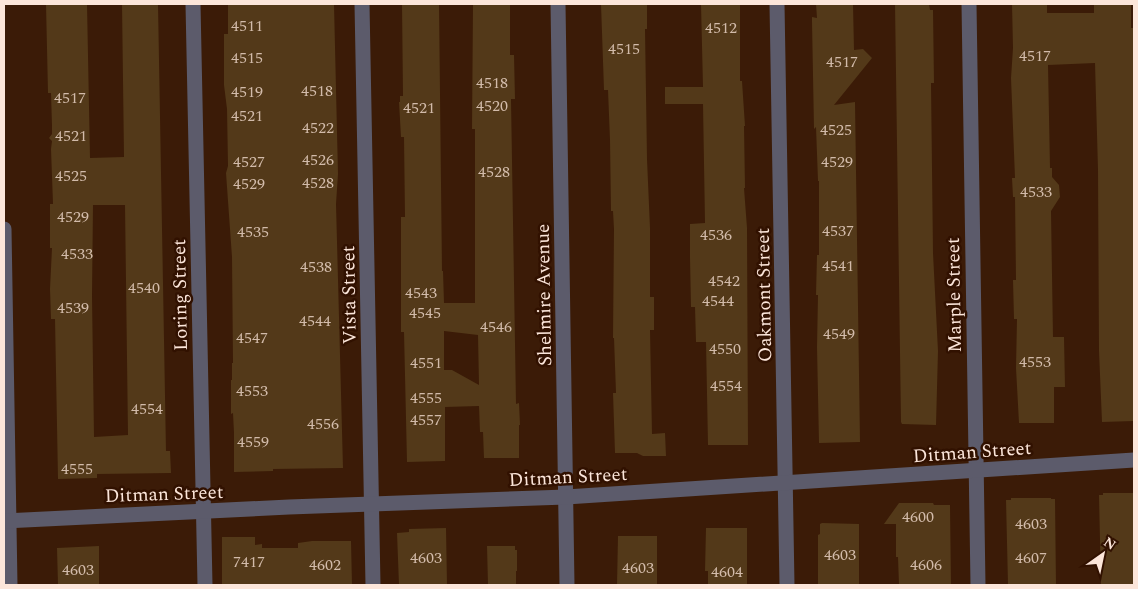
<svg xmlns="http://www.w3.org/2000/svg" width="1138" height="589" viewBox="0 0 1138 589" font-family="Spectral,serif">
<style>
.building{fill:#533919;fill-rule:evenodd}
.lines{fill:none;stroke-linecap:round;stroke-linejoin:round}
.street{stroke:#5c5b6b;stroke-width:15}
.labels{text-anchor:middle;stroke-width:5;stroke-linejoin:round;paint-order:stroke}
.number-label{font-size:16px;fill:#d2bbaa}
.street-label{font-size:19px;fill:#fce6da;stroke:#311100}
</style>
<rect width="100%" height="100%" fill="#3b1b07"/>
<g class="building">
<path d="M46,4H87L90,158L124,157L122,4H158L166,451H170L171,473L97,474V478L58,479L55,319H51L50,289L52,248H50V204H53L51,149L52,141L49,138L52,134V126L51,93H48ZM93,205H125L128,435L94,437L92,296Z"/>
<path d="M228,4H334L338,174L336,204L343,468L273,469V471L234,472V433L233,413L231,414V380H232V363H233L232,257L226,173L228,166L227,109L224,85V34H228Z"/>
<path d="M402,4H439L442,271H443L444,303H475V129H472L473,4H510V55H514L515,99H511L516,404L519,403L520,425H519V458H484L483,432H480L479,406L445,407V461L407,462L404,332H401V217H405L404,137H401L399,102H400V96H403ZM444,331L478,335L479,385L452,370H444Z"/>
<path d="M601,4H647V29H645L647,159L650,228V297H654V330H650L652,434L665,433L666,456H643L637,453H615L613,393H616L614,338H613L614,229L613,211H611L610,140L608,90H604Z"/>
<path d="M701,4H740V81H742L745,126H744L745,188H744L747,228L748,445H708L706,342H696L695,307H691L690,258V224L705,223L703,104H665V87H703Z"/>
<path d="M816,4H853L854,50L863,49L872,58L834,105L855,102L860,442L819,443L817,347L818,295H816L817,255H819V181H818L816,127L814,129L812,22V17L817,18Z"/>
<path d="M895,4H929L930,10H933L934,83H931L933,253L938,351L936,425L902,424L901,422Z"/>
<path d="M1012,4H1047V13H1094V4H1131V28H1133L1134,42L1133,97L1134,142V421L1102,422L1099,351L1098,170L1095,63L1048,65L1050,168H1052V177L1059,185L1060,197L1051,211L1053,337H1064L1065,387H1054V423H1019L1016,368L1017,319H1014L1013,280H1016L1015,197H1013L1012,178H1015L1011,78L1013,48Z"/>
<path d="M1103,493H1134V585H1101L1099,495H1103Z"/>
<path d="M1011,498H1051V499H1055L1056,585H1008L1006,500H1011Z"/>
<path d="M899,503H933L934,505H950L951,585H899L898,557H896V524H884Z"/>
<path d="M822,523L859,524V585H821L818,584V535L820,534V524Z"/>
<path d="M446,528L447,585H399L397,533L409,532V529Z"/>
<path d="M706,528H747V585H708V571H705Z"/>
<path d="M618,536H657V585H617Z"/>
<path d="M222,537H255V545L262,544V548H298V543L312,541H351L352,585H222Z"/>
<path d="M99,546V585H58L57,548Z"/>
<path d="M487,546H515V550H517V571H516V585H488Z"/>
</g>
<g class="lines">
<g class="street">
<path d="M193,4L205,585"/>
<path d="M362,4L373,585"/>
<path d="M558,4L567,585"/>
<path d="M777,4L787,585"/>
<path d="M969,4L978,585"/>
<path d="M4,229L10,585"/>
<path d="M4,521L289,507L566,497L1134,460"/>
</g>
</g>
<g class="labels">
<g class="number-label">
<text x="247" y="31">4511</text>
<text x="721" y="33">4512</text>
<text x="624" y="54">4515</text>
<text x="1035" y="61">4517</text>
<text x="247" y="63">4515</text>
<text x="842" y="67">4517</text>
<text x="492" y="88">4518</text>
<text x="317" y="96">4518</text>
<text x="247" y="97">4519</text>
<text x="70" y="103">4517</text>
<text x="492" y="111">4520</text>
<text x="419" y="113">4521</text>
<text x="247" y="121">4521</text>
<text x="318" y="133">4522</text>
<text x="836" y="135">4525</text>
<text x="71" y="141">4521</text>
<text x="318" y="165">4526</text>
<text x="249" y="167">4527</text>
<text x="837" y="167">4529</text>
<text x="494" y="177">4528</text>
<text x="71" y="181">4525</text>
<text x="318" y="188">4528</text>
<text x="249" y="189">4529</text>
<text x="1036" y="197">4533</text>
<text x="73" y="222">4529</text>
<text x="838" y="236">4537</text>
<text x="253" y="237">4535</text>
<text x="716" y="240">4536</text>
<text x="77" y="259">4533</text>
<text x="838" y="271">4541</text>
<text x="316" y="272">4538</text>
<text x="724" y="286">4542</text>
<text x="144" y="293">4540</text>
<text x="421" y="298">4543</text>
<text x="718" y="306">4544</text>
<text x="73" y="313">4539</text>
<text x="425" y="318">4545</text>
<text x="315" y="326">4544</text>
<text x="496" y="332">4546</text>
<text x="839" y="339">4549</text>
<text x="252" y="343">4547</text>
<text x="725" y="354">4550</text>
<text x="1035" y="367">4553</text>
<text x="426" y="368">4551</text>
<text x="726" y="391">4554</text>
<text x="252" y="396">4553</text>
<text x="426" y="403">4555</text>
<text x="147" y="414">4554</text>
<text x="426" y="425">4557</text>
<text x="323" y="429">4556</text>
<text x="253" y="447">4559</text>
<text x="77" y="474">4555</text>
<text x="918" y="522">4600</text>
<text x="1031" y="529">4603</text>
<text x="840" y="560">4603</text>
<text x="426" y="563">4603</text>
<text x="1031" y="563">4607</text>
<text x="249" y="567">7417</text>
<text x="325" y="570">4602</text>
<text x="926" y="570">4606</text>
<text x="638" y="573">4603</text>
<text x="78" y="575">4603</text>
<text x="727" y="577">4604</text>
</g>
<g class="street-label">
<text transform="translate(179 295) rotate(-91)" y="7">Loring Street</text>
<text transform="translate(348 295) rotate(-91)" y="7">Vista Street</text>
<text transform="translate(543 295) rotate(-91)" y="7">Shelmire Avenue</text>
<text transform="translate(763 295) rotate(-91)" y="7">Oakmont Street</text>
<text transform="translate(953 295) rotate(-91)" y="7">Marple Street</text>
<text transform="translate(972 451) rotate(-4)" y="7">Ditman Street</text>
<text transform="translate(568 476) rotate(-3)" y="7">Ditman Street</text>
<text transform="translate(164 493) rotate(-2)" y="7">Ditman Street</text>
</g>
</g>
<rect width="1138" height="589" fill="none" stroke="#fce6da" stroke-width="10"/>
<g transform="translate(1103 554) rotate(33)" stroke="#311100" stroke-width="4" paint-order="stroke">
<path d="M0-4L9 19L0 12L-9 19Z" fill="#fce6da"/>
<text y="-8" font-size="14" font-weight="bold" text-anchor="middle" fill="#fce6da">N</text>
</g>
</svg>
